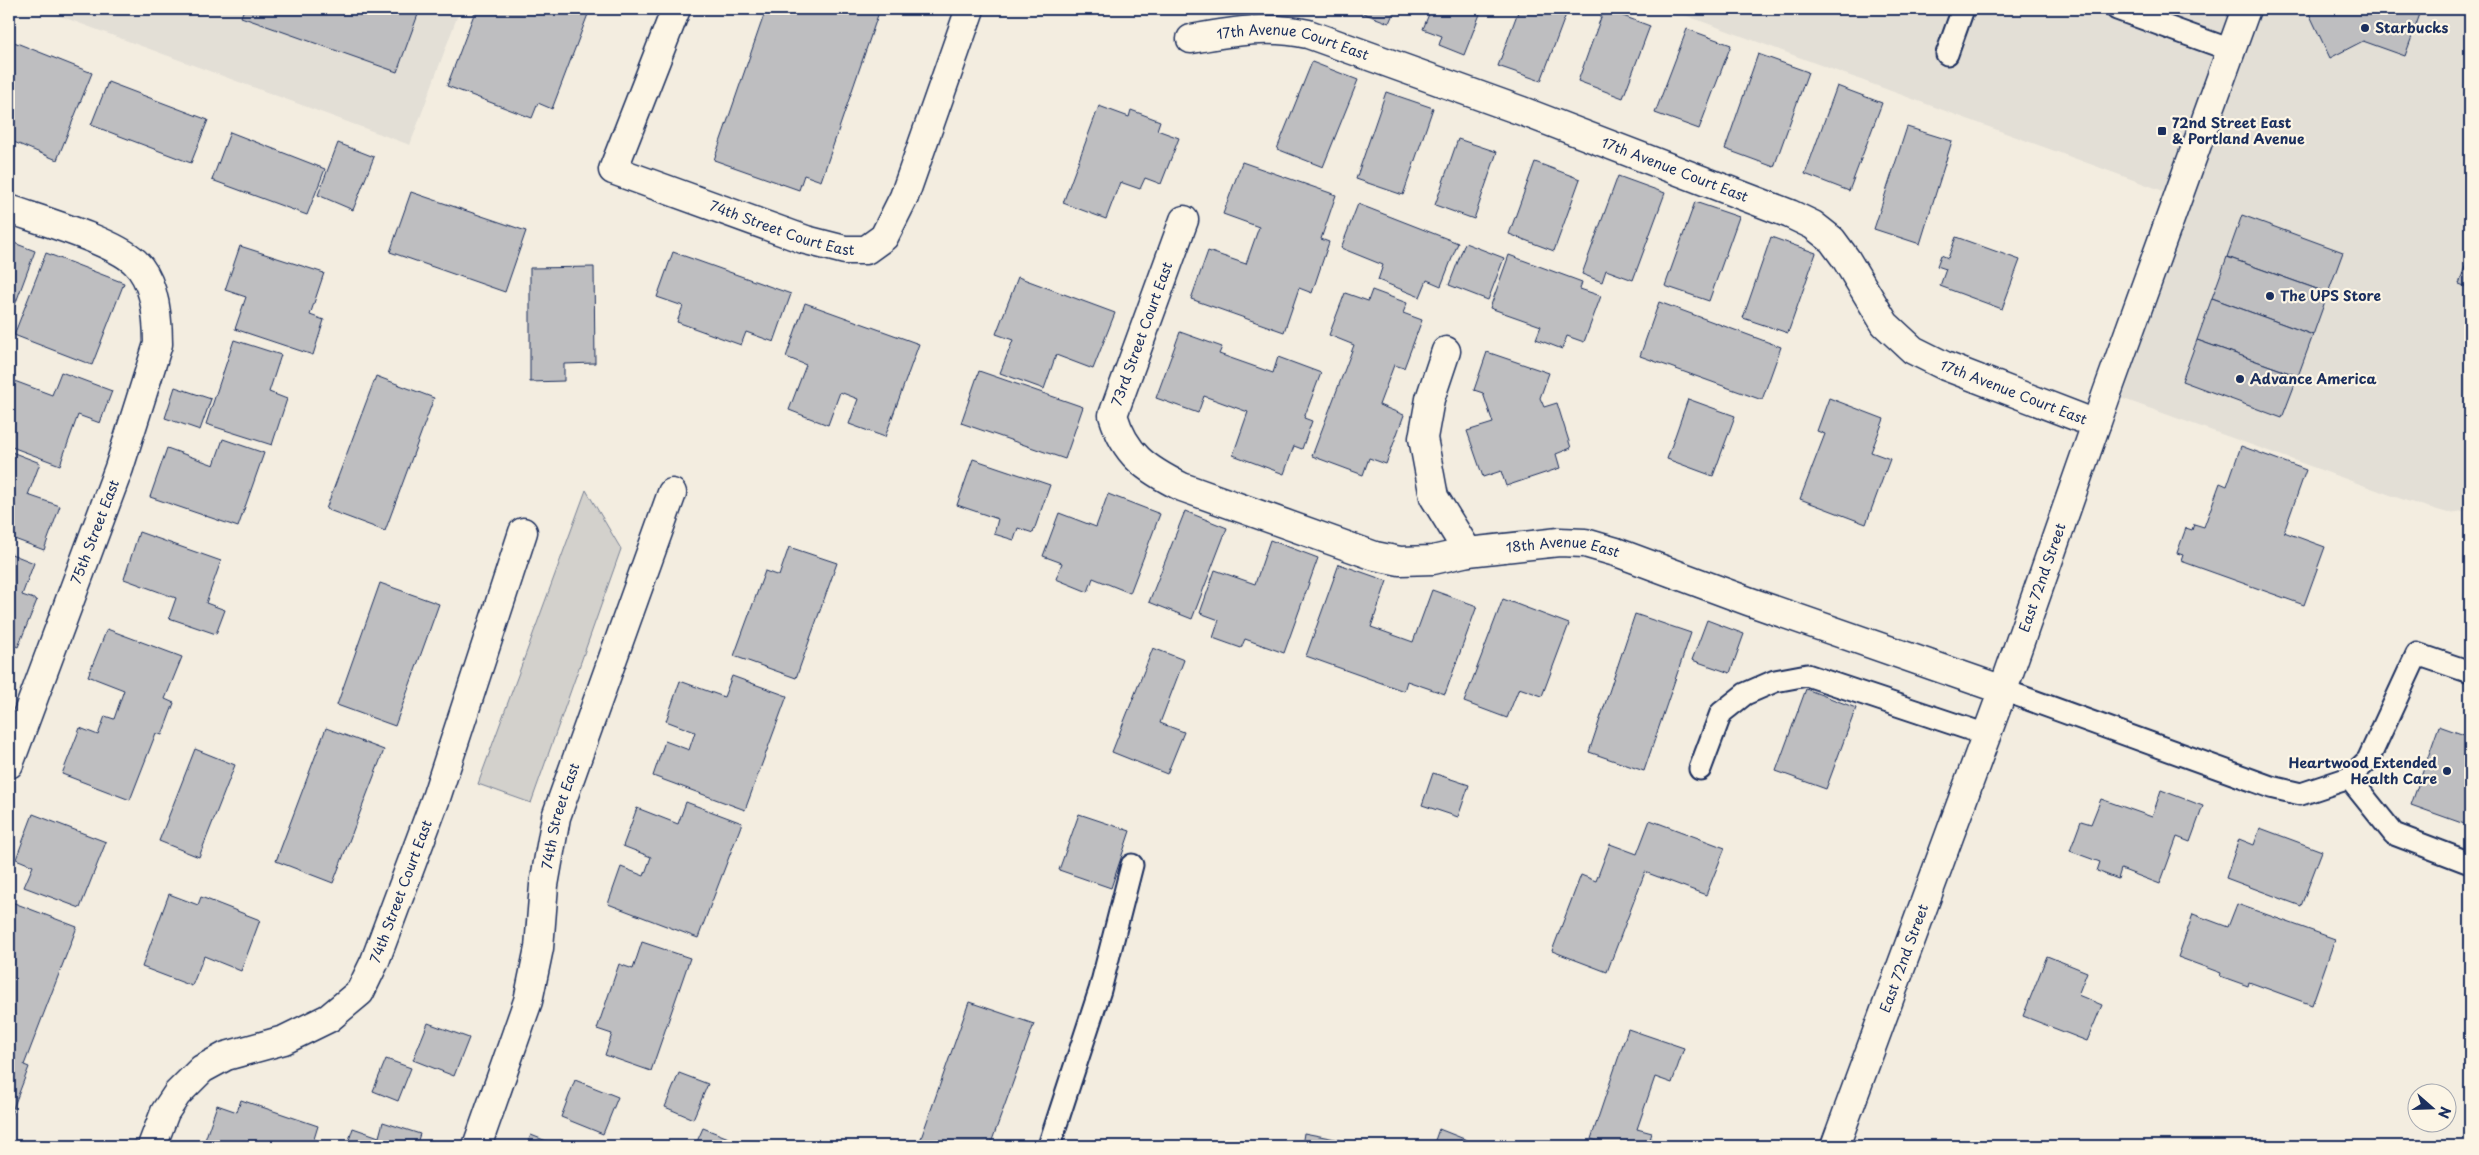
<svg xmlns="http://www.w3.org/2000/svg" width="2479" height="1155" viewBox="0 0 2479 1155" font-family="'Playpen Sans',sans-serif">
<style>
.built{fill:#e3dfd6}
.green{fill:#d3d1cc;stroke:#778095}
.building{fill:#bebec0;stroke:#1b2f5e}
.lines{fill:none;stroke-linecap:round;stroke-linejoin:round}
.lane-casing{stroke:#1b2f5e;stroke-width:25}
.street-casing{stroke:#1b2f5e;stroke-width:31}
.secondary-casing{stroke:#1b2f5e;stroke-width:31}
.lane{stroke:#fcf5e5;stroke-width:21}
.street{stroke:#fcf5e5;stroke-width:28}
.secondary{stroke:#fcf5e5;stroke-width:28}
.poi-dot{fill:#1b2f5e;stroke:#fcf5e5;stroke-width:2}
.labels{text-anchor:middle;stroke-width:4.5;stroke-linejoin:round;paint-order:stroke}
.poi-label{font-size:14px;font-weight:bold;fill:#1b2f5e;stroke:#fcf5e5;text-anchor:start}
.street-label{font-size:14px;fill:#1b2f5e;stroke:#fcf5e5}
</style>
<rect width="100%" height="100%" fill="#f3ede0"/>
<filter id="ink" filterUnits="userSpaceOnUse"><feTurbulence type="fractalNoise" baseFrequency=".02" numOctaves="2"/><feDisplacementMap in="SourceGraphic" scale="10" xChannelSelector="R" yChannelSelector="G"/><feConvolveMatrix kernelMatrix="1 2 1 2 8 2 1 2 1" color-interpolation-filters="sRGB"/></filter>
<g filter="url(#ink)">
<g class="built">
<path d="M41,9H460L410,145Z"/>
<path d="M1668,9H2470V510L2448,513L2407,501L2107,393L2177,196Z"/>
</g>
<path class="green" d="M586,490L621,549L531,803L478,784Z"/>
<g class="building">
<path d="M244,9H420L397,72L241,17Z"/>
<path d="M476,9H590L552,109L538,103L532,118L447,86Z"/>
<path d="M766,9H880L821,181L804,175L799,190L714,160Z"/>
<path d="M1352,9H1395L1389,23Z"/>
<path d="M1431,9H1482L1464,55L1439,45L1442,36L1423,29Z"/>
<path d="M1519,9H1568L1541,81L1498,66Z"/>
<path d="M1604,9L1650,26L1623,98L1578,81Z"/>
<path d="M2307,9H2404L2420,14L2405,56L2363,41L2330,58Z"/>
<path d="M1687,29L1731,45L1699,129L1655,113Z"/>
<path d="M14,42L92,73L57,160L9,140V54Z"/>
<path d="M1758,54L1808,72L1774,167L1725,149Z"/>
<path d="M1312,62L1358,80L1323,167L1277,149Z"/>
<path d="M108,82L208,120L191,163L91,125Z"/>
<path d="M1837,86L1882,103L1849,191L1805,174Z"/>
<path d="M1386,92L1433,108L1403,195L1356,179Z"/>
<path d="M1099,106L1129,117L1131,110L1160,121L1157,130L1179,138L1161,184L1145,178L1140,189L1120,182L1106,219L1063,203Z"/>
<path d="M1907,127L1952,141L1920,244L1874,229Z"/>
<path d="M230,132L325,169L307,215L212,180Z"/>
<path d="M1458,139L1497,152L1474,219L1435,205Z"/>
<path d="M338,143L374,157L353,210L318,195Z"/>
<path d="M1242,162L1336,195L1321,239L1329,242L1312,293L1299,288L1284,332L1191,299L1208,251L1246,264L1259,227L1223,214Z"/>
<path d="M1535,162L1580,179L1554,251L1509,234Z"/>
<path d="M1618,176L1665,193L1633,280L1606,270L1602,282L1582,274Z"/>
<path d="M411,192L526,231L505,292L390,252Z"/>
<path d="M1695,202L1739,217L1709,301L1665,286Z"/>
<path d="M1358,204L1458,243L1441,286L1427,280L1420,297L1378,280L1383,265L1341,248Z"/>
<path d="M2242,215L2343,252L2328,293L2227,257Z"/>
<path d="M1771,237L1816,253L1788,333L1743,318Z"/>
<path d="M1956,237L2020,260L2002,309L1940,286L1946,269L1937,266L1941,255L1948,258Z"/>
<path d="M9,241L35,251L9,321Z"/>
<path d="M1465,243L1504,258L1488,300L1449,285Z"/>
<path d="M240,246L324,273L310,315L324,320L313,355L235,329L246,297L225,290Z"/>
<path d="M673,252L791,294L774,342L746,332L741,345L677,322L683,306L657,297Z"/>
<path d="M2470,252V288L2459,284Z"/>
<path d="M46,253L124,283L92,365L14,335Z"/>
<path d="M1509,255L1582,282L1580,289L1601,296L1584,342L1567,336L1562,349L1536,339L1541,326L1490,308Z"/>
<path d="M2227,257L2328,293L2313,335L2212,298Z"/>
<path d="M594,267L595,363L564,364V381L530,382V268Z"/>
<path d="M1018,277L1115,313L1093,369L1056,355L1044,389L1000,373L1013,340L996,334Z"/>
<path d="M1372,290L1407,303L1403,313L1422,320L1404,368L1394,365L1379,405L1404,415L1386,464L1369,458L1363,475L1312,456L1354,345L1329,335L1345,293L1368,301Z"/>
<path d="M2212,298L2313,335L2298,376L2197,340Z"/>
<path d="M1659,302L1781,347L1762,400L1640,356Z"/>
<path d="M805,303L919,344L885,437L849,424L858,399L840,392L828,425L789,410L806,365L786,357Z"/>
<path d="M1180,332L1222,347L1219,354L1273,373L1278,357L1321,373L1304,418L1312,421L1302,449L1294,446L1284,474L1233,455L1248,412L1204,396L1198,413L1156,398Z"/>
<path d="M234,340L281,355L269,392L287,399L272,445L206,424Z"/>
<path d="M2197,340L2298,376L2282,418L2182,381Z"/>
<path d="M1487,352L1549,373L1540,398L1544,407L1557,403L1571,448L1556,454L1560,468L1506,486L1501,471L1483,477L1467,431L1493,423L1483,393L1474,390Z"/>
<path d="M979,371L1083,407L1065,459L961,423Z"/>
<path d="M61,372L112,391L100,423L78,415L60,465L9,446V379L52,395Z"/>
<path d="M376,376L434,398L385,531L326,509Z"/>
<path d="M175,387L211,399L200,430L165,418Z"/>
<path d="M1829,398L1884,419L1871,452L1890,459L1866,524L1800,499L1825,434L1817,431Z"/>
<path d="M1688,399L1735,416L1713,476L1667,459Z"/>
<path d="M223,439L264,453L238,527L150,497L167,448L214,465Z"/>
<path d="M2241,446L2306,470L2284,532L2325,547L2304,605L2181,561L2183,555L2177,553L2186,528L2192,530L2194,524L2204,527L2220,483L2227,486Z"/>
<path d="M9,451L40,463L28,495L60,506L44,550L9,537Z"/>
<path d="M973,459L1050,485L1033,533L1018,528L1014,540L994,534L998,519L957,505Z"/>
<path d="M1108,494L1160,514L1130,593L1093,578L1088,592L1056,579L1062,563L1043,556L1059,513L1096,527Z"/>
<path d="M1185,511L1227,528L1192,619L1149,602Z"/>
<path d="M139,532L221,561L206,603L225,610L216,634L169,618L176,598L124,579Z"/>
<path d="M1270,540L1318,558L1284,653L1245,639L1241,648L1213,638L1219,620L1200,613L1215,570L1255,584Z"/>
<path d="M789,547L837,563L796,678L734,656L765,571L779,576Z"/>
<path d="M9,553L34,563L22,595L37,600L18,647L9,643Z"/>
<path d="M1339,564L1387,581L1371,627L1413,642L1432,590L1477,606L1445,694L1407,681L1404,691L1306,656Z"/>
<path d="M380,583L439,604L395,726L337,705Z"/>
<path d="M1503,599L1569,624L1542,696L1519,688L1507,718L1464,702Z"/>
<path d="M1635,614L1691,633L1644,771L1589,752Z"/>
<path d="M1707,620L1744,634L1730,673L1692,660Z"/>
<path d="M107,629L182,657L165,699L174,703L162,735L156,733L130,800L62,774L80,728L98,735L105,716L114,719L124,690L88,676Z"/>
<path d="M1153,648L1184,660L1160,723L1184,732L1167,774L1112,752Z"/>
<path d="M732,676L787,696L745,810L653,776L665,741L689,750L695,732L666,721L680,681L724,697Z"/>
<path d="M1806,689L1856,708L1826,789L1776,771Z"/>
<path d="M2439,726L2470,737V826L2411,805Z"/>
<path d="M326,728L384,750L333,883L276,861Z"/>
<path d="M195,749L235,765L199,857L159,841Z"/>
<path d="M1433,773L1469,785L1458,817L1422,805Z"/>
<path d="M2161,790L2203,806L2190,842L2177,837L2160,884L2121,869L2118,879L2097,871L2100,862L2070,851L2081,821L2091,824L2101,799L2152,817Z"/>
<path d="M686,802L742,823L698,938L608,904L621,867L644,876L651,857L623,846L637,808L678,824Z"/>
<path d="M33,814L106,842L80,908L24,887L33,866L16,859Z"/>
<path d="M1079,814L1130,831L1111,888L1059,870Z"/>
<path d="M1650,820L1725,848L1706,895L1645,872L1607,972L1552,951L1581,875L1596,881L1610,844L1637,854Z"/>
<path d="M2260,828L2322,851L2301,906L2226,878L2239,839L2254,845Z"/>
<path d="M169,894L198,905L201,897L260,920L241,971L204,956L192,986L142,967Z"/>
<path d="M9,901L77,927L24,1065L29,1067L9,1119V960L11,954L9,953Z"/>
<path d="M2237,904L2335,939L2312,1005L2249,982L2248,986L2220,976L2221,973L2178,957L2193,914L2228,927Z"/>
<path d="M642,942L690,958L651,1071L605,1055L612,1034L597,1029L619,964L633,969Z"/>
<path d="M2047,956L2087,972L2078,995L2102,1005L2087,1041L2023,1016Z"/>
<path d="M969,1002L1034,1024L990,1146H925L919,1144Z"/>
<path d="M428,1023L469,1038L454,1076L413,1060Z"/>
<path d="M1628,1029L1684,1048L1672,1083L1655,1077L1637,1129L1652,1133L1648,1146H1612L1591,1139Z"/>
<path d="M386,1059L411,1068L398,1101L373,1091Z"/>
<path d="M679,1073L708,1084L693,1119L665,1107Z"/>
<path d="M575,1080L618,1097L603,1134L561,1117Z"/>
<path d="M241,1100L318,1126L314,1139L331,1146H203L217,1105L237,1112Z"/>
<path d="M383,1122L420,1134L416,1146H347L353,1128L379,1137Z"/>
<path d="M703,1128L744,1144L743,1146H695Z"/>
<path d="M1439,1129L1482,1146H1433Z"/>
<path d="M1304,1133L1351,1142L1350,1146H1302Z"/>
<path d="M531,1135L559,1146H526Z"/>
</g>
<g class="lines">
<defs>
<g id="lane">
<path d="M2117,9L2231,50"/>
<path d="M1947,54L1963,9"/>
<path d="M2003,690L2271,787L2301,794L2349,778L2394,834L2470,863"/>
<path d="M1700,769L1721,713L1745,694L1775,681L1807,675L1987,735"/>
<path d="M2349,778L2368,760L2417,654L2470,672"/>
<path d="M1049,1146L1100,990L1132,865"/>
</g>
<g id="street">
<path id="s1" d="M676,9L613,170L806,240L845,250H866L884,237L904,197L970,9"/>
<path id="s2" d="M1191,39C1231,32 1267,25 1308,34L1522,111L1790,214L1813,225L1832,240L1846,259L1885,324L1913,350L1945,366L2096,424"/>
<path d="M9,209C40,220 113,241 135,262C155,281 158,318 158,344L119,468L9,764"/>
<path id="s3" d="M1184,220L1113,415C1125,455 1146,469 1182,487L1375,556L1400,561L1433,560L1468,552L1559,542L1585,543L1616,552L1748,601L2003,690"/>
<path d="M1446,351L1430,399L1423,438L1434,497L1468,552"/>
<path id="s4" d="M152,1146L165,1112L177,1094L202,1069L226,1056L284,1040L329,1018L360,992L375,961L436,798L523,532"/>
<path id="s5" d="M477,1146L528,1001L539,948L544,885L556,817L672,493"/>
</g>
<g id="secondary">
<path id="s6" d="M1835,1146L2003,690L2107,393L2246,9"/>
</g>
</defs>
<use href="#lane" class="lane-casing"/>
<use href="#street" class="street-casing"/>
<use href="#secondary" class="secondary-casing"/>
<use href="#lane" class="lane"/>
<use href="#street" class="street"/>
<use href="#secondary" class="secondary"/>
</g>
</g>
<g class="poi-dot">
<circle cx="2365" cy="28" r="5"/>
<rect x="2157" y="126" width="10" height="10" rx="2.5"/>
<circle cx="2270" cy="296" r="5"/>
<circle cx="2240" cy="379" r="5"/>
<circle cx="2447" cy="771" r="5"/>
</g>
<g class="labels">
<g class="poi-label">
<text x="2375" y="33">Starbucks</text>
<text x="2172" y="128">72nd Street East<tspan x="2172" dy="16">&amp; Portland Avenue</tspan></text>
<text x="2280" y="301">The UPS Store</text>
<text x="2250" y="384">Advance America</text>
<text x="2437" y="768" text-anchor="end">Heartwood Extended<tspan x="2437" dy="16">Health Care</tspan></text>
</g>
<g class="street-label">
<text dy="5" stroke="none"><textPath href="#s2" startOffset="104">17th Avenue Court East</textPath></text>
<text dy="5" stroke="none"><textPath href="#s2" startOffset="509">17th Avenue Court East</textPath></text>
<text dy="5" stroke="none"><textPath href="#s1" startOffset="352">74th Street Court East</textPath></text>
<text transform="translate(1142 334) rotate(-70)" y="5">73rd Street Court East</text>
<text dy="5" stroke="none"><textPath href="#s2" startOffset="929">17th Avenue Court East</textPath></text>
<text transform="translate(95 532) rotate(-69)" y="5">75th Street East</text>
<text dy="5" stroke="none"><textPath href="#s3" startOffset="706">18th Avenue East</textPath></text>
<text dy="5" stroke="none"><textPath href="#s6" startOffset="605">East 72nd Street</textPath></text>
<text dy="5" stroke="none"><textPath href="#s5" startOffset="342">74th Street East</textPath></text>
<text dy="5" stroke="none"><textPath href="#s4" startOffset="380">74th Street Court East</textPath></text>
<text dy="5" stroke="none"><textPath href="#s6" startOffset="200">East 72nd Street</textPath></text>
</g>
</g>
<rect width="2479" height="1155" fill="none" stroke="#fcf5e5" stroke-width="30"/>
<rect x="15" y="15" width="2449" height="1125" fill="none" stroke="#1b2f5e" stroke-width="2" filter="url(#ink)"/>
<g transform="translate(2432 1108) rotate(110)"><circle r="24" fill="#fcf5e5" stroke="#a2a6af"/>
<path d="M0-4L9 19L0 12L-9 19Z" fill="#1b2f5e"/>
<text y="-8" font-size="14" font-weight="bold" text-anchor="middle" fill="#1b2f5e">N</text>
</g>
</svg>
